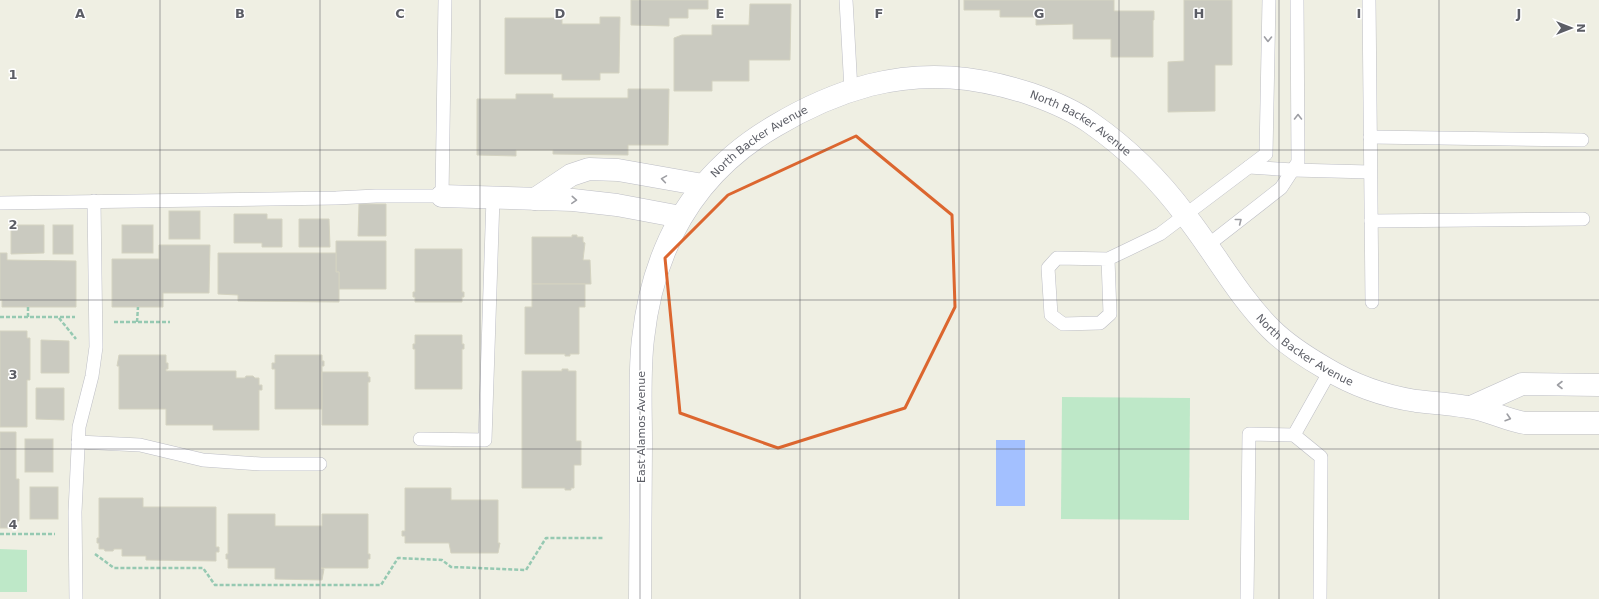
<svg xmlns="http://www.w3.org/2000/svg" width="1599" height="599" viewBox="0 0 1599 599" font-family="'DejaVu Sans',sans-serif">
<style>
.green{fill:#bee8c8}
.water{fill:#a3c0ff}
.building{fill:#cacac0;stroke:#d4d3c1}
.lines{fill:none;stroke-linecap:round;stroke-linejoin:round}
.service-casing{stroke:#bdbec5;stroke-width:14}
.minor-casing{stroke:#bdbec5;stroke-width:23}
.path{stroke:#96c9b2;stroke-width:2.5;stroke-dasharray:4 2;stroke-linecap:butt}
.service{stroke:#fff;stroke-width:13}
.minor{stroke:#fff;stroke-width:22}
.oneway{stroke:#9d9ea3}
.marked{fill:none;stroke:#dc662f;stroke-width:3;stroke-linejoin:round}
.grid{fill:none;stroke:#5b5d65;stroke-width:1;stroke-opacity:0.55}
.labels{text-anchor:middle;stroke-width:3;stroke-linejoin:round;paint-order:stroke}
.street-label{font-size:11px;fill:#5b5d65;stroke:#fff}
.grid-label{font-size:13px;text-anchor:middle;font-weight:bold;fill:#5b5d65;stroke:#fff;stroke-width:3;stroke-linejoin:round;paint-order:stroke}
</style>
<rect width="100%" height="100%" fill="#efefe3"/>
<g class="green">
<path d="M1062,397L1190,398L1189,520L1061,519Z"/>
<path d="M0,549L27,550V592H0Z"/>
</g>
<rect class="water" x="996" y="440" width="29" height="66"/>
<g class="building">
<path d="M631,0H708V9H688V18H669V26L631,25Z"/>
<path d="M964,0H1114V11H1154V20H1153V57H1111V39H1073V24L1036,25V17H1000V10H964Z"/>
<path d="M1184,0H1232V65H1215V111L1168,112V62L1184,61Z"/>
<path d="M750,4H791L790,60H749V81H712V91H674V38L682,35H712V25H749Z"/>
<path d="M600,17H620L619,73H600V80H562V74H505V18H562V24H600Z"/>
<path d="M628,89H669L668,145H628V155L553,154V150H516V156L477,155V99H516V94H553V98H628Z"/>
<path d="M359,204H386V236H358Z"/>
<rect x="169" y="211" width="31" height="28"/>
<path d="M234,214H267V219H282V247H262V243H234Z"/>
<path d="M299,219H329L330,247H299Z"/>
<path d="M11,225H44V253L11,254Z"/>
<rect x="53" y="225" width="20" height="29"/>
<rect x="122" y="225" width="31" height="28"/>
<path d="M572,235H577V237H583V242L585,243L583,260H590L591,284H532V237H572Z"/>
<path d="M336,241H386V289H339V272H336Z"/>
<path d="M159,245H210L209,293H163V307H112V259H159Z"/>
<path d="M415,249H462V292H464V297H462V302H415V297H413V292H415Z"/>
<path d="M0,253H7V260L76,261V307H2V300H0Z"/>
<path d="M218,253H336V272H339V302L238,301V295L218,294Z"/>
<path d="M532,284H585V307H579V354H570V356H565V354H525V307H532Z"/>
<path d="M0,331H27V338H30V380H27V427H0Z"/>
<path d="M415,335H462V344H464V349H462V389H415V349H413V344H415Z"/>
<path d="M41,340L69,341V373H41Z"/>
<path d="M119,355H166V363H168V369H166V371H236V378H245L246,376H253L255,378H259V385H262V390H259V430H213V425H166V409H119V366H117Z"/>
<path d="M275,355H322V361H324V366H322V409H275V369H272V363H275Z"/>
<path d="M562,369H568V371H576V441H581V465H574V488H571V490H565V488H522V371H562Z"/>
<path d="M322,372H368V377H370V382H368V425H322Z"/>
<path d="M36,388H64V420L36,419Z"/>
<path d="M0,432H16V479H19V521H16V528H0Z"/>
<rect x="25" y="439" width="28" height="33"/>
<rect x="30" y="487" width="28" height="32"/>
<path d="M405,488H451V500H498V543H500L498,553H451L449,543H405V536H402V531H405Z"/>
<path d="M99,498H143V507H216V547H219V552H216V561L146,560V556H122V549H114L113,551H105L104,549H99V543H97V538H99Z"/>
<path d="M228,514H275V526H322V514H368V554H370V559H368V568H321L324,569L322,580L275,579V568H228V559H226V554H228Z"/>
</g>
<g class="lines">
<defs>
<g id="service">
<path d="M846,0L851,90"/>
<path d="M1369,0L1372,302"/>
<path d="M1370,137L1582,140"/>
<path d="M1249,167L1293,170L1370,172"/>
<path d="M0,203L336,198L376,196H442L445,0"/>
<path d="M1371,221L1583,219"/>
<path d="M1208,245L1281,188L1298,162L1297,0"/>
<path d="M1108,259L1057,258L1048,268L1051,315L1063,324L1100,323L1110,314L1108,259L1160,234L1266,154L1269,0"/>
<path d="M1294,435L1330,371"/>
<path d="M420,439L485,440L493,198"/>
<path d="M78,442L140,445L203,460L261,464H320"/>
<path d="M76,599L75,512L79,427L92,376L96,347L94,201"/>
<path d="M1247,599L1249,434L1294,435L1321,457L1320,599"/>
</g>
<g id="minor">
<path d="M442,196L573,200L617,205L681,217"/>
<path d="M535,199L571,175L589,169L618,170L703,185"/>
<path d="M1471,407L1522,384L1599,385"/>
<path id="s1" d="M640,599C640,547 641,495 641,443C641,408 639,373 643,339C653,247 694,173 775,126C805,108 836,94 870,85C926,71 976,76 1031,94C1051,101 1073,110 1091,123C1127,148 1160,181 1186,216C1215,253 1238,296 1271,329C1287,345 1306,357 1325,368C1353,385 1384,396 1416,401C1433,403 1450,404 1467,407C1487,409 1505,420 1525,423C1532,423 1540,423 1547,423C1564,423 1582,423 1599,423"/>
</g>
</defs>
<use href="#service" class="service-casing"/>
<use href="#minor" class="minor-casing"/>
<g class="path">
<path d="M28,307V317"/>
<path d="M0,317H75"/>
<path d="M59,318L76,339"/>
<path d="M114,322H170"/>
<path d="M137,322L138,307"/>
<path d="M0,534H55"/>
<path d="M95,554L114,568H203L215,585H381L398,558L442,560L451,567L526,570L546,538H604"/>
</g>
<use href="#service" class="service"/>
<use href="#minor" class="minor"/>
</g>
<defs><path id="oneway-chevron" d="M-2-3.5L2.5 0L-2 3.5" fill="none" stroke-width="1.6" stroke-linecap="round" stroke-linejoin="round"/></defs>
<g class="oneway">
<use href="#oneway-chevron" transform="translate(1268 39) rotate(91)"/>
<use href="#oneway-chevron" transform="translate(1298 117) rotate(-90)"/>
<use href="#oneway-chevron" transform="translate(664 179) rotate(-171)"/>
<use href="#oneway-chevron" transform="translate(574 200) rotate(4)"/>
<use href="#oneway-chevron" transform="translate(1239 221) rotate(-38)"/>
<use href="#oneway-chevron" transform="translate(1560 385) rotate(-180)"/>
<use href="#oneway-chevron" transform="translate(1508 418) rotate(17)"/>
</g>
<path class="marked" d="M856,136L952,215L955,307L905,408L778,448L680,413L665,258L728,195Z"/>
<path class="grid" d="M160,0V599M320,0V599M480,0V599M640,0V599M800,0V599M959,0V599M1119,0V599M1279,0V599M1439,0V599M0,150H1599M0,300H1599M0,449H1599"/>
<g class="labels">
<g class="street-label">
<text dy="4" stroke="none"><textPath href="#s1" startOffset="846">North Backer Avenue</textPath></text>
<text dy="4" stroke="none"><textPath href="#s1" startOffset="499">North Backer Avenue</textPath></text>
<text dy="4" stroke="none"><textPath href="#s1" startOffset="1170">North Backer Avenue</textPath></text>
<text transform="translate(641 427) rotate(-90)" y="4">East Alamos Avenue</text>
</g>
</g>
<g class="grid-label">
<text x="80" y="18">A</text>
<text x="240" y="18">B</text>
<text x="400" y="18">C</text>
<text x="560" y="18">D</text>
<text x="720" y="18">E</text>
<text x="879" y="18">F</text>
<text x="1039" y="18">G</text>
<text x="1199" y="18">H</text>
<text x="1359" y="18">I</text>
<text x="1519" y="18">J</text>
<text x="13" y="79">1</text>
<text x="13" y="229">2</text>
<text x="13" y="379">3</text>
<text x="13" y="529">4</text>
</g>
<g transform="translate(1571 28) rotate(90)" stroke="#ffffff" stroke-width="3" paint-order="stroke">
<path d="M0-3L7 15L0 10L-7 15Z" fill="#5b5d65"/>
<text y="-6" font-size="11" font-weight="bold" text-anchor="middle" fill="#5b5d65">N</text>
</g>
</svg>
